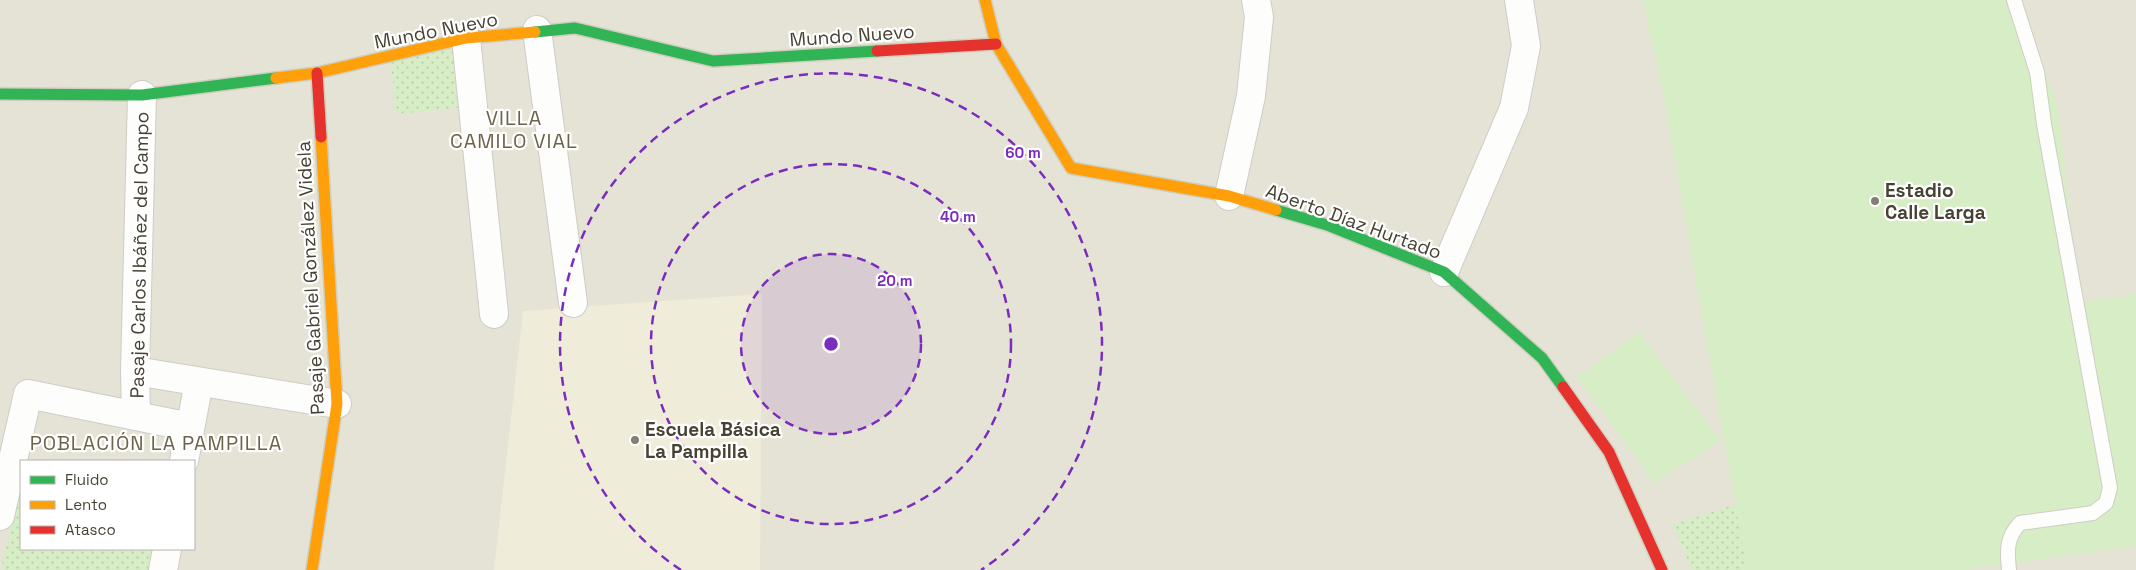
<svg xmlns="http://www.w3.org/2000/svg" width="2136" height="570" viewBox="0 0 2136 570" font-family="'Space Grotesk',sans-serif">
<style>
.residential{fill:#e5e3d5;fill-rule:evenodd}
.education{fill:#efedd9}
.green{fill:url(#green-dots)}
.pitch{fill:#d6edc6}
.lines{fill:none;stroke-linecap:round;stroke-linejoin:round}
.lane-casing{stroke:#cecdc5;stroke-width:16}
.street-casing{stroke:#cecdc5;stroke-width:30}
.fast-casing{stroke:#d0cfbe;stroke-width:14}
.slow-casing{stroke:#d0cfbe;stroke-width:14}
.jam-casing{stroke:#d0cfbe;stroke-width:14}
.lane{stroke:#fdfdfc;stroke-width:14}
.street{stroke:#fdfdfc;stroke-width:28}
.fast{stroke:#30b455;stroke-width:11}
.slow{stroke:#ff9f0a;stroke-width:11}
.jam{stroke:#e5322d;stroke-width:11}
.ring{fill:none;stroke:#7b2cbf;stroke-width:2.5;stroke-dasharray:9 6}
.poi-dot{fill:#827f73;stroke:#fff;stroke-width:2}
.labels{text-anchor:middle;stroke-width:4.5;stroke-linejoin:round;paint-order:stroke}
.street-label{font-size:19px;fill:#474334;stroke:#fff}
.poi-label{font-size:19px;font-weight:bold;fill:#474334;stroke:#fff;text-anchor:start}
.neighbourhood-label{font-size:20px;letter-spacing:1px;fill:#6b644a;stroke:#fff}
.centre{fill:#7b2cbf;stroke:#fff;stroke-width:2.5}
.ring-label{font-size:15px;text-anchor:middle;font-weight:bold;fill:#7b2cbf;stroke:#fff;stroke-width:4.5;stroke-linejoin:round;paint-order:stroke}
</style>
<defs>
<pattern id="green-dots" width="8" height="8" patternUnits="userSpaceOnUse" patternTransform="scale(1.25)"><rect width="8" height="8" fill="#d6edc6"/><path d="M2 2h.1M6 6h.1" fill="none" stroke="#b9ccab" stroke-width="1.8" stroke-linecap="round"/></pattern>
</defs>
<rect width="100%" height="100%" fill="#f0efe8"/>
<path class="residential" d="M0,0H2136V570H0ZM21,461H194V549H21Z"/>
<path class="education" d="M762,294L760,570H494L523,311Z"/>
<g class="green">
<path d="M460,46L466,107L396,114L391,62Z"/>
<path d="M21,483V549H153L149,570H1Z"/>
<path d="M1736,504L1747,570H1692L1673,525Z"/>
</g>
<g class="pitch">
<path d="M1643,0H2021L2058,107L2080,303L2136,294V546L1963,570H1747L1663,94Z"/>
<path d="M1639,332L1721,441L1654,483L1577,377Z"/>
</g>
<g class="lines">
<defs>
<path id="lane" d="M2009,570C2007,551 2006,538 2020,523L2093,513L2106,503L2110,488L2044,124L2037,72L2014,0"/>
<g id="street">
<path d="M537,30L573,303"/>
<path d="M466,38L494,314"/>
<path d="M1229,196L1251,96L1259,17L1256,0"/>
<path d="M1444,272L1514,108L1526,46L1519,0"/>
<path d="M135,371L337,404"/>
<path d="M136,416L135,371L142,95"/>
<path d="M184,461L199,382"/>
<path d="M0,516L28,394L190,427"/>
<path d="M163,570L167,549"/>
</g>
<g id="fast">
<path d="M535,32L575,28L713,61L877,51"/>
<path d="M0,94L142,95L276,78"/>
<path d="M1276,210L1327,225L1444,272L1542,358L1563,387"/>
</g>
<g id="slow">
<path d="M985,0L996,44L1071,168L1229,196L1276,210"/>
<path d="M276,78L317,73L466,38L535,32"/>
<path d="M312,570L337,404L321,137"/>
</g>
<g id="jam">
<path d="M877,51L996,44"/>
<path d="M317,73L321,137"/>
<path d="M1563,387L1609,452L1662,570"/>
</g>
</defs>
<use href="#lane" class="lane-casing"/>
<use href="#street" class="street-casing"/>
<use href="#fast" class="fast-casing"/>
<use href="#slow" class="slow-casing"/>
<use href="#jam" class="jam-casing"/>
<use href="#lane" class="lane"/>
<use href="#street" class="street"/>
<use href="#fast" class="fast"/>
<use href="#slow" class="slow"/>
<use href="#jam" class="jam"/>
</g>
<circle cx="831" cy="344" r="90" fill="#7b2cbf" fill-opacity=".12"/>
<g class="ring">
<circle cx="831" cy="344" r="90"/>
<circle cx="831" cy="344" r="180"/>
<path d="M681 570A271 271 0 1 1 981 570"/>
</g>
<g class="poi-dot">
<circle cx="1875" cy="201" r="5"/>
<circle cx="635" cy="440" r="5"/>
</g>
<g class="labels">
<g class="street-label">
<text transform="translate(436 30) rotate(-11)" y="7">Mundo Nuevo</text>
<text transform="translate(852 35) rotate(-4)" y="7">Mundo Nuevo</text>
<text transform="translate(1354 221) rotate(20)" y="7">Aberto Díaz Hurtado</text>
<text transform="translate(139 255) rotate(-89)" y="7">Pasaje Carlos Ibáñez del Campo</text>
<text transform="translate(310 278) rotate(-93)" y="7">Pasaje Gabriel González Videla</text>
</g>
<g class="poi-label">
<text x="1885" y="197">Estadio<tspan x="1885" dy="22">Calle Larga</tspan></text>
<text x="645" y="436">Escuela Básica<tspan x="645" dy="22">La Pampilla</tspan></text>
</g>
<g class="neighbourhood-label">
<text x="514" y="125">VILLA<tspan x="514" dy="23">CAMILO VIAL</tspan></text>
<text x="156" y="450">POBLACIÓN LA PAMPILLA</text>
</g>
</g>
<circle cx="831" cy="344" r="8" class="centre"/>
<g class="ring-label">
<text x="1023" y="158">60 m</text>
<text x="958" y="222">40 m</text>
<text x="895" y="286">20 m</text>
</g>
<rect x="20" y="460" width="175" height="90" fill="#ffffff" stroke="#b5b4ae"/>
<rect x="30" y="476" width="25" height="8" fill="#30b455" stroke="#b5b4ae"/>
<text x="65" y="485" font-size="15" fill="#474334">Fluido</text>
<rect x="30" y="501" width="25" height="8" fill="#ff9f0a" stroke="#b5b4ae"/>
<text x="65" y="510" font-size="15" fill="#474334">Lento</text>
<rect x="30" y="526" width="25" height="8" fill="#e5322d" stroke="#b5b4ae"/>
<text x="65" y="535" font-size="15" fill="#474334">Atasco</text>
</svg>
